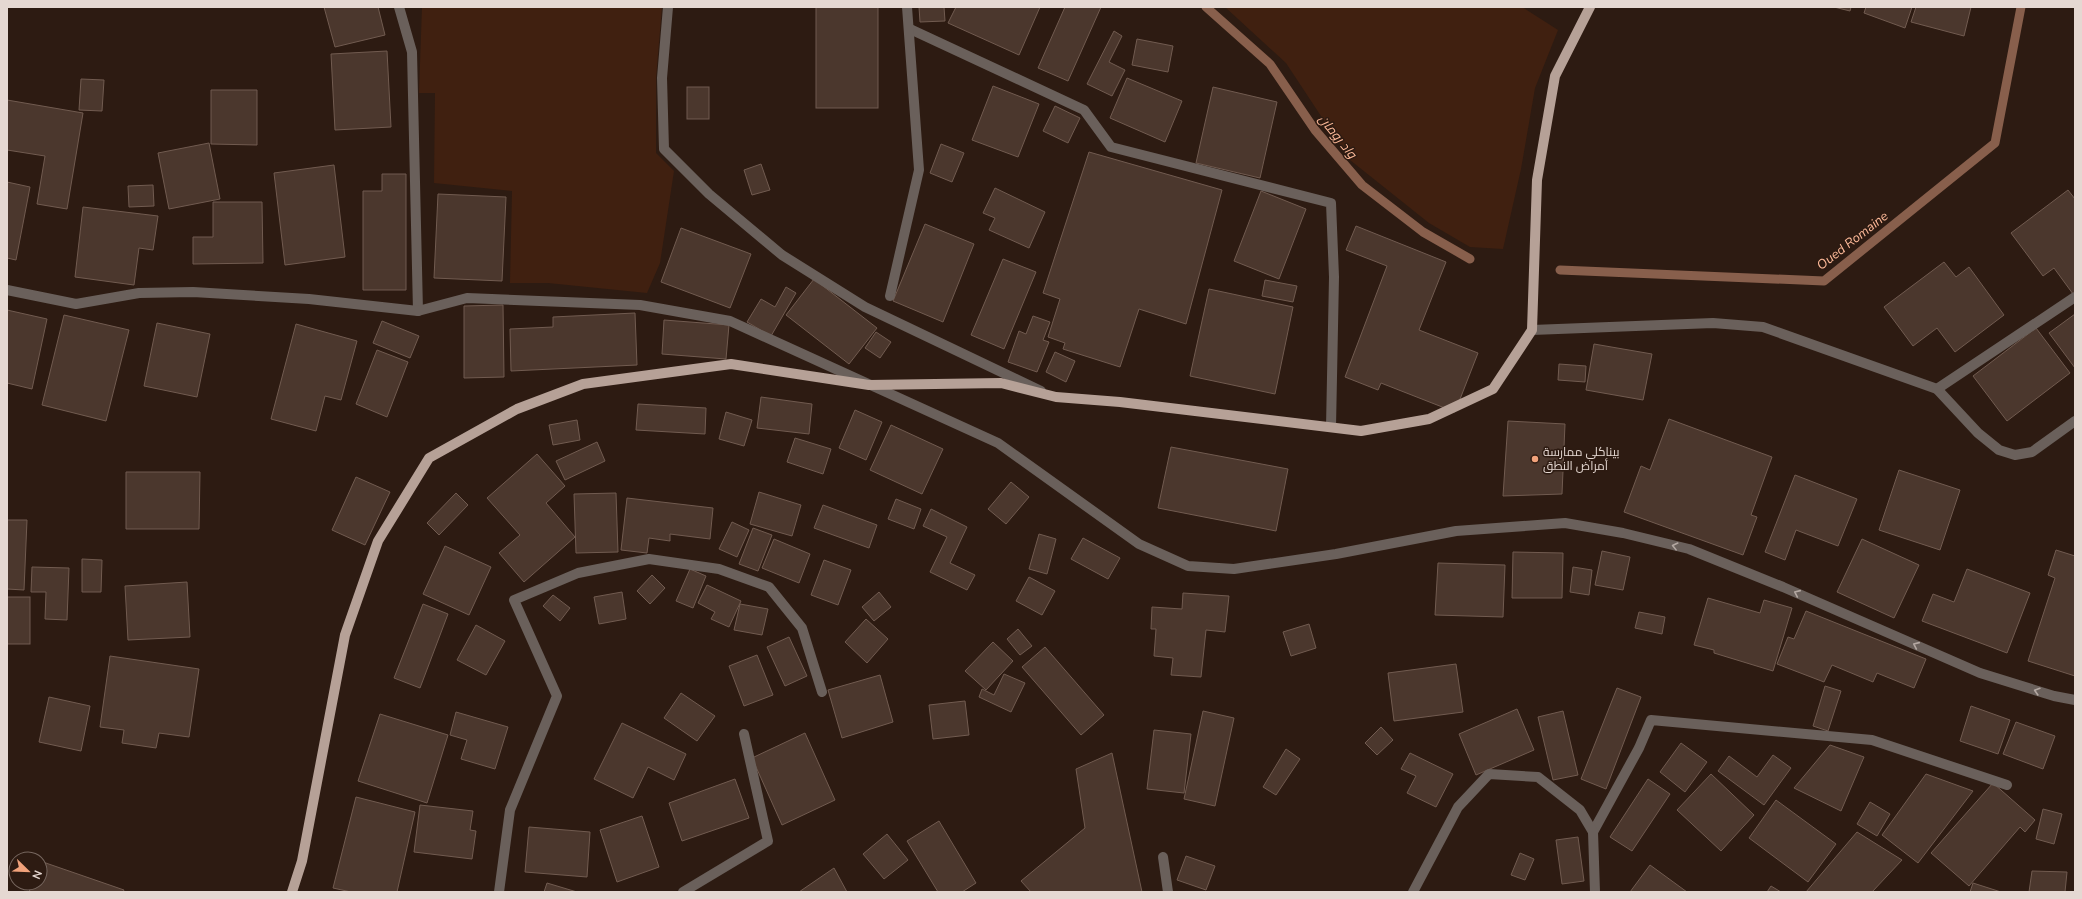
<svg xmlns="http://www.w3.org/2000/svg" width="2082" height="899" viewBox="0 0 2082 899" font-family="'Nunito Sans',Cairo,sans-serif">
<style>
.green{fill:#402010}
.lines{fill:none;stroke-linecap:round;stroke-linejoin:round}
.stream{stroke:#885f4c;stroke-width:9}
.building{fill:#4b372d;stroke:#715b50}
.minor{stroke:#6a605b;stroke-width:10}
.major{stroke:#b6a197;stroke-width:10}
.oneway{stroke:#b4a8a2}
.poi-dot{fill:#f1a27b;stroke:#2d1b12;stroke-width:1.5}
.labels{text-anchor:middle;stroke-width:3;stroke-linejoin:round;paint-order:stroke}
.poi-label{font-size:12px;fill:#e5d8d2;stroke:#2d1b12;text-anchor:start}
.water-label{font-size:13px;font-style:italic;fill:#feba99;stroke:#2d1b12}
</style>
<rect width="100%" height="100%" fill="#2d1b12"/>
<g class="green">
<path d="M422,7H662L656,78V153L674,171L660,263L647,293L548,283H510L512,191L434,183L435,93H419Z"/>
<path d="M1225,7H1522L1558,30L1535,88L1521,169L1503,249L1470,247L1429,223L1350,160L1286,63Z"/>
</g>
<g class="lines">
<g class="stream">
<path d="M1206,7L1270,64L1315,130L1362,185L1423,232L1470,259"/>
<path d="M1560,270L1824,281L1995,143L2021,7"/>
</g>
</g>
<g class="building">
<path d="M324,7H378L385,35L335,47Z"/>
<rect x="816" y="7" width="62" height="101"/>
<path d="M919,7H944L945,21L920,22Z"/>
<path d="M956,7H1040L1019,55L948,23Z"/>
<path d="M1065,7H1101L1068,81L1038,68Z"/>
<path d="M1834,7H1851L1850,11Z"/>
<path d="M1866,7H1912L1905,28L1864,13Z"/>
<path d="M1916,7H1971L1964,36L1911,22Z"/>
<path d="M1114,31L1122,36L1109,62L1125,70L1112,96L1087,84Z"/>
<path d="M1137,39L1173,46L1168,72L1132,65Z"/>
<path d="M387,51L391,127L335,130L331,54Z"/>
<path d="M1127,78L1182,101L1165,142L1110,118Z"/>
<path d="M81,79L104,80L102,111L79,110Z"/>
<path d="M993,86L1039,104L1018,157L972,140Z"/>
<rect x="687" y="87" width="22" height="32"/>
<path d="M1213,87L1277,102L1260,178L1196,163Z"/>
<path d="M211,90H257V145L211,144Z"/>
<path d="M7,100L83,113L67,209L37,204L45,156L7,150Z"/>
<path d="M1055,106L1080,118L1068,143L1043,131Z"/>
<path d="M209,143L220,199L169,209L158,153Z"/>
<path d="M941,144L964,153L952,182L930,173Z"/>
<path d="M1089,152L1222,190L1186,324L1139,309L1120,367L1063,349L1065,343L1048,337L1060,299L1043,293Z"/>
<path d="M761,164L770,190L752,195L744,170Z"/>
<path d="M334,165L345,257L285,265L274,173Z"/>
<path d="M382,174H406V290H363V191H382Z"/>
<path d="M7,182L30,187L16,260L7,258Z"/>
<path d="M153,185L154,206L129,207L128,186Z"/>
<path d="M995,188L1045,212L1029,248L989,230L995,218L983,213Z"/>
<path d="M2068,190L2075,199V293L2073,294L2054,268L2043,276L2011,233Z"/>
<path d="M1261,191L1306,209L1279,279L1234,261Z"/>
<path d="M438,194L506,197L502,281L434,278Z"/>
<path d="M213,202H262L263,263L193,264V237H213Z"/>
<path d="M83,207L158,216L153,250L139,248L134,285L75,277Z"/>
<path d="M925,224L974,244L943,322L893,301Z"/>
<path d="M1356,226L1446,262L1419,330L1478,353L1455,412L1381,383L1378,390L1345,377L1387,266L1346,250Z"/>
<path d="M681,228L751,254L730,308L661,282Z"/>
<path d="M1003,259L1036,272L1004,349L971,335Z"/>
<path d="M1944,262L1956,277L1969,267L2004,315L1955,352L1937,328L1913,346L1884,307Z"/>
<path d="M814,279L877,328L849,364L786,315Z"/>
<path d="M1265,280L1297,286L1293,302L1262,296Z"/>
<path d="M786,287L796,293L771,336L747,322L761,299L775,307Z"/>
<path d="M1209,289L1293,307L1275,394L1190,376Z"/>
<path d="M503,305L504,377L464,378V306Z"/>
<path d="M7,310L47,319L32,389L7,383Z"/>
<path d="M635,313L637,365L511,371L510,329L553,327V317Z"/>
<path d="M2075,314V368L2049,333Z"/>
<path d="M64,315L129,330L106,421L42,405Z"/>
<path d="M1033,316L1050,322L1043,340L1049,342L1037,372L1008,362L1019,331L1026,334Z"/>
<path d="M664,320L729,325L726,359L662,354Z"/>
<path d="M382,321L419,336L410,358L373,343Z"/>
<path d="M157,323L210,334L197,397L144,386Z"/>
<path d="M296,324L357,341L341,400L325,396L316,431L271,419Z"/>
<path d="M2036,328L2070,373L2007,421L1973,376Z"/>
<path d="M876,332L891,342L880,358L865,348Z"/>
<path d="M1594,344L1652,354L1643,400L1586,390Z"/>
<path d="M377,350L408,362L387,417L356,404Z"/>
<path d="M1055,352L1075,361L1066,382L1046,372Z"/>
<path d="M1559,364L1586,366L1585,382L1558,380Z"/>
<path d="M761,397L812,404L809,434L757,428Z"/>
<path d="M638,404L706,408L705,434L636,430Z"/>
<path d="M855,410L882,422L866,460L839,448Z"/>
<path d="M726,412L752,420L744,446L719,439Z"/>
<path d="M1669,419L1772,457L1751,515L1757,517L1743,555L1624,512L1641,466L1650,470Z"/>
<path d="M577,420L580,440L553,445L549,425Z"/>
<path d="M1508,421L1565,424L1562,494L1503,496Z"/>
<path d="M891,425L943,449L922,494L870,470Z"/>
<path d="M795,438L831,449L823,474L787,462Z"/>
<path d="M597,442L605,461L565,480L556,461Z"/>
<path d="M1171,447L1288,469L1276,531L1158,508Z"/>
<path d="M537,454L565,486L546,503L575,537L524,582L499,553L520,535L487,498Z"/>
<path d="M1899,470L1960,490L1940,550L1879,530Z"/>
<path d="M126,472H200L199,529H126Z"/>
<path d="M1795,475L1857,499L1838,546L1796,530L1785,560L1765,552Z"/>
<path d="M356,477L390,492L365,545L332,530Z"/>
<path d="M1011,482L1029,497L1006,524L988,509Z"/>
<path d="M759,492L801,505L792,536L750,524Z"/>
<path d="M456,493L468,505L439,535L427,523Z"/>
<path d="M616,493L618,552L576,553L574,494Z"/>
<path d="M627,498L713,508L710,539L670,534V541L649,538L647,553L621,550Z"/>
<path d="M896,499L921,509L914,529L888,519Z"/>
<path d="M823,505L877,525L869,548L814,528Z"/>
<path d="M931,509L967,527L950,563L975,575L967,590L930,572L947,537L923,526Z"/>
<path d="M7,520H27L24,590L7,589Z"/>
<path d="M732,522L749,530L737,557L719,549Z"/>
<path d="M753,528L772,535L758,571L739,564Z"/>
<path d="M1039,534L1056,539L1047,574L1029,569Z"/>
<path d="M1083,538L1120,558L1108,579L1071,559Z"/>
<path d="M774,539L810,554L799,583L762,568Z"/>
<path d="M1862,539L1919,565L1894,618L1837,592Z"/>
<path d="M445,546L491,567L469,615L423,594Z"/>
<path d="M2056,550L2075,556V676L2028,661L2055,578L2048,575Z"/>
<path d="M1602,551L1630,557L1623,590L1595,585Z"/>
<path d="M1513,552L1563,553L1562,598H1512Z"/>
<path d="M82,559L102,560L101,592H82Z"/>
<path d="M824,560L851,570L838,605L811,595Z"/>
<path d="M1438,563L1505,565L1503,617L1435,615Z"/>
<path d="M32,567L69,568L67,620L45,619L46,592H31Z"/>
<path d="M1573,567L1592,570L1589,595L1570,592Z"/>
<path d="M690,569L706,576L693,608L676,601Z"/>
<path d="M1967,569L2030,593L2007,653L1922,621L1933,594L1954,602Z"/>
<path d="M652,575L665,588L650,604L637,591Z"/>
<path d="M1029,577L1055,591L1042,615L1016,601Z"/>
<path d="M187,582L190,637L128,640L125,586Z"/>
<path d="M707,585L741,601L729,627L711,619L715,612L698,603Z"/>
<path d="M622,592L626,619L599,624L594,597Z"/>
<path d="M879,592L891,607L874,621L862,607Z"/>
<path d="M1183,593L1229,596L1225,632L1206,630L1201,677L1171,675L1173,658L1154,656L1156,629H1151L1152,607L1182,609Z"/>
<path d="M553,595L570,608L560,621L543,606Z"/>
<rect x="7" y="597" width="23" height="47"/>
<path d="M1708,598L1760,613L1764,600L1792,608L1773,671L1714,653V650L1694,645Z"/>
<path d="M423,604L448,614L420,688L394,678Z"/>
<path d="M740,604L768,609L762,635L734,630Z"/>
<path d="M1806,611L1926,659L1914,688L1877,673L1873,682L1832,665L1824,682L1777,664L1788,637L1794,639Z"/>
<path d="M1639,612L1665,617L1662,634L1635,628Z"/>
<path d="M866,619L888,639L867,663L845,642Z"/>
<path d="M1309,624L1316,648L1291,656L1283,632Z"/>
<path d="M476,625L505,641L486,675L457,660Z"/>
<path d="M1018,629L1032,646L1020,655L1007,639Z"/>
<path d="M789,637L807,676L785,686L767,647Z"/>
<path d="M993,642L1013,661L986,690L965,671Z"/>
<path d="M1045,647L1104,715L1081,735L1022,667Z"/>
<path d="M757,655L773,695L744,706L729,666Z"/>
<path d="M110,656L199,669L189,737L159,733L156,748L122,743L124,730L100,727Z"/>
<path d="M1456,664L1463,712L1394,721L1388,673Z"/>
<path d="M1004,674L1025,683L1011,712L979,697L982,689L994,695Z"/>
<path d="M880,675L893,722L842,738L828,690Z"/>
<path d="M1825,686L1841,691L1828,731L1813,726Z"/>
<path d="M1617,688L1641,697L1606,789L1581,779Z"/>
<path d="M681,693L715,716L697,741L664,718Z"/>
<path d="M49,697L90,706L81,751L39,742Z"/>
<path d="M965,701L969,735L933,739L929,705Z"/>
<path d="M1971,706L2010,720L1998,754L1960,741Z"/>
<path d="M1517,709L1534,750L1476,775L1459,734Z"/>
<path d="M1203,711L1234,718L1215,806L1184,799Z"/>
<path d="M1563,711L1578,775L1553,780L1538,717Z"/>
<path d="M456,712L508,727L495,769L461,759L467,740L450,735Z"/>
<path d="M380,714L448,735L427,803L358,781Z"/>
<path d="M2016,722L2055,736L2043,769L2003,754Z"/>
<path d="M622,723L686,754L674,780L648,767L633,798L594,779Z"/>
<path d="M1381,727L1393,740L1377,755L1365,743Z"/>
<path d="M1154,730L1191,734L1184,793L1147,789Z"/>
<path d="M805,733L835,800L782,825L752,758Z"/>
<path d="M1681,743L1707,762L1685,792L1660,772Z"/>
<path d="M1830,745L1864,757L1841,811L1794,788Z"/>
<path d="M1286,749L1300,759L1276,795L1263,787Z"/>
<path d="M1112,753L1142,892H1031L1021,881L1085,828L1076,769Z"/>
<path d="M1410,753L1453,774L1436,807L1407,793L1416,776L1401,769Z"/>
<path d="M1773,755L1791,768L1764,805L1718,771L1729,756L1757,777Z"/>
<path d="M1711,774L1754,815L1721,851L1677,810Z"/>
<path d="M1926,774L1973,791L1918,863L1882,835Z"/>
<path d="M735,779L749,818L682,841L669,803Z"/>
<path d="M1648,779L1670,794L1632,851L1610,837Z"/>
<path d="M1993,783L2035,820L2025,832L2020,827L1969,886L1931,853Z"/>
<path d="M356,797L415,812L397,892H351L333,888Z"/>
<path d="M1776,800L1836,844L1808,882L1749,838Z"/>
<path d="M1870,802L1890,814L1877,836L1857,824Z"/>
<path d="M420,805L473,811L470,830L476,831L472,859L414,852Z"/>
<path d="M2043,809L2062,814L2054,844L2036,839Z"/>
<path d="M642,816L659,867L617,882L600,830Z"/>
<path d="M939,821L976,883L962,892H938L907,841Z"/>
<path d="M529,827L590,832L587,877L525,872Z"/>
<path d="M1857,832L1902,860L1872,892H1806Z"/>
<path d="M887,834L908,860L884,879L863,854Z"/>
<path d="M1578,837L1584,881L1562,884L1556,840Z"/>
<path d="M1520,853L1534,859L1525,880L1511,875Z"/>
<path d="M1186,856L1215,866L1206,890L1177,880Z"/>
<path d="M40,861L124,890L123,892H29L32,883H40Z"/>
<path d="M1650,865L1687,892H1630Z"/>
<path d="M834,868L847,892H799Z"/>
<path d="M2032,871L2067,872L2065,892H2029Z"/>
<path d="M547,883L577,892H544Z"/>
<path d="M1973,883L2001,892H1970Z"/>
<path d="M1771,886L1781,892H1767Z"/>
</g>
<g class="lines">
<g class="minor">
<path d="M399,7L412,52L418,311"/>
<path d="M668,7L662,78L664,149L709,194L782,255L865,307L1041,391"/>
<path d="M910,29L1084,110L1111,147L1331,203L1334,277L1331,427"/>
<path d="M7,290L76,304L139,293L193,292L309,299L418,311L467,298L640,305L730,321L998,443L1139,544L1188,566L1234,569L1336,554L1456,531L1565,523L1623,533L1689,549L1783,587L1980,673L2054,696L2075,700"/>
<path d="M890,296L919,170L907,7"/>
<path d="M1532,330L1713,323L1763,327L1937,389L1978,433L1999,450L2015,455L2032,452L2075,421"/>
<path d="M1937,389L2075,297"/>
<path d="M1593,832L1639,748L1651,720L1872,740L2007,785"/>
<path d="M1163,857L1168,892"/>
<path d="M499,892L510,810L557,696L514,600L578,573L649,559L719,569L769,587L802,628L822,692"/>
<path d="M683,892L768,841L744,734"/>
<path d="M1413,892L1458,807L1489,774L1538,777L1580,810L1593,832L1595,892"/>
</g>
<path class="major" d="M292,892L302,861L345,635L378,541L429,458L517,409L583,384L731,364L869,385L1001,383L1056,397L1120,402L1361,431L1429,419L1493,389L1532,330L1537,180L1555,76L1590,7"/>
</g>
<defs><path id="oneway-chevron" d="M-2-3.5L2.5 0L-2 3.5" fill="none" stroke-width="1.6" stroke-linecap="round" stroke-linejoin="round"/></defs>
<g class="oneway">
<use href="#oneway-chevron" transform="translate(1675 546) rotate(-166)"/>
<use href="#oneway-chevron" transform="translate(1797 593) rotate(-156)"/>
<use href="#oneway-chevron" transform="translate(1916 645) rotate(-156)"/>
<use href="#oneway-chevron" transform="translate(2037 691) rotate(-163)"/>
</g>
<circle class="poi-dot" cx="1535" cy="459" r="4"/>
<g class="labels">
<g class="poi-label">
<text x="1543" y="456">بيناكلي ممارسة<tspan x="1543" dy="14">أمراض النطق</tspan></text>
</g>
<g class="water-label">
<text transform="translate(1338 136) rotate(51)" y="5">واد رومان</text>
<text transform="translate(1852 240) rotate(-38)" y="5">Oued Romaine</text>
</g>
</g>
<rect width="2082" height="899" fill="none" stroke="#e5d8d2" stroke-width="16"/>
<g transform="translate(28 871) rotate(113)"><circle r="19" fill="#2d1b12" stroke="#77675f"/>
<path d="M0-3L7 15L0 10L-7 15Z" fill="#f1a27b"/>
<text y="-6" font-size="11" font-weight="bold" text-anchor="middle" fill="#e5d8d2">N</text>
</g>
</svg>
